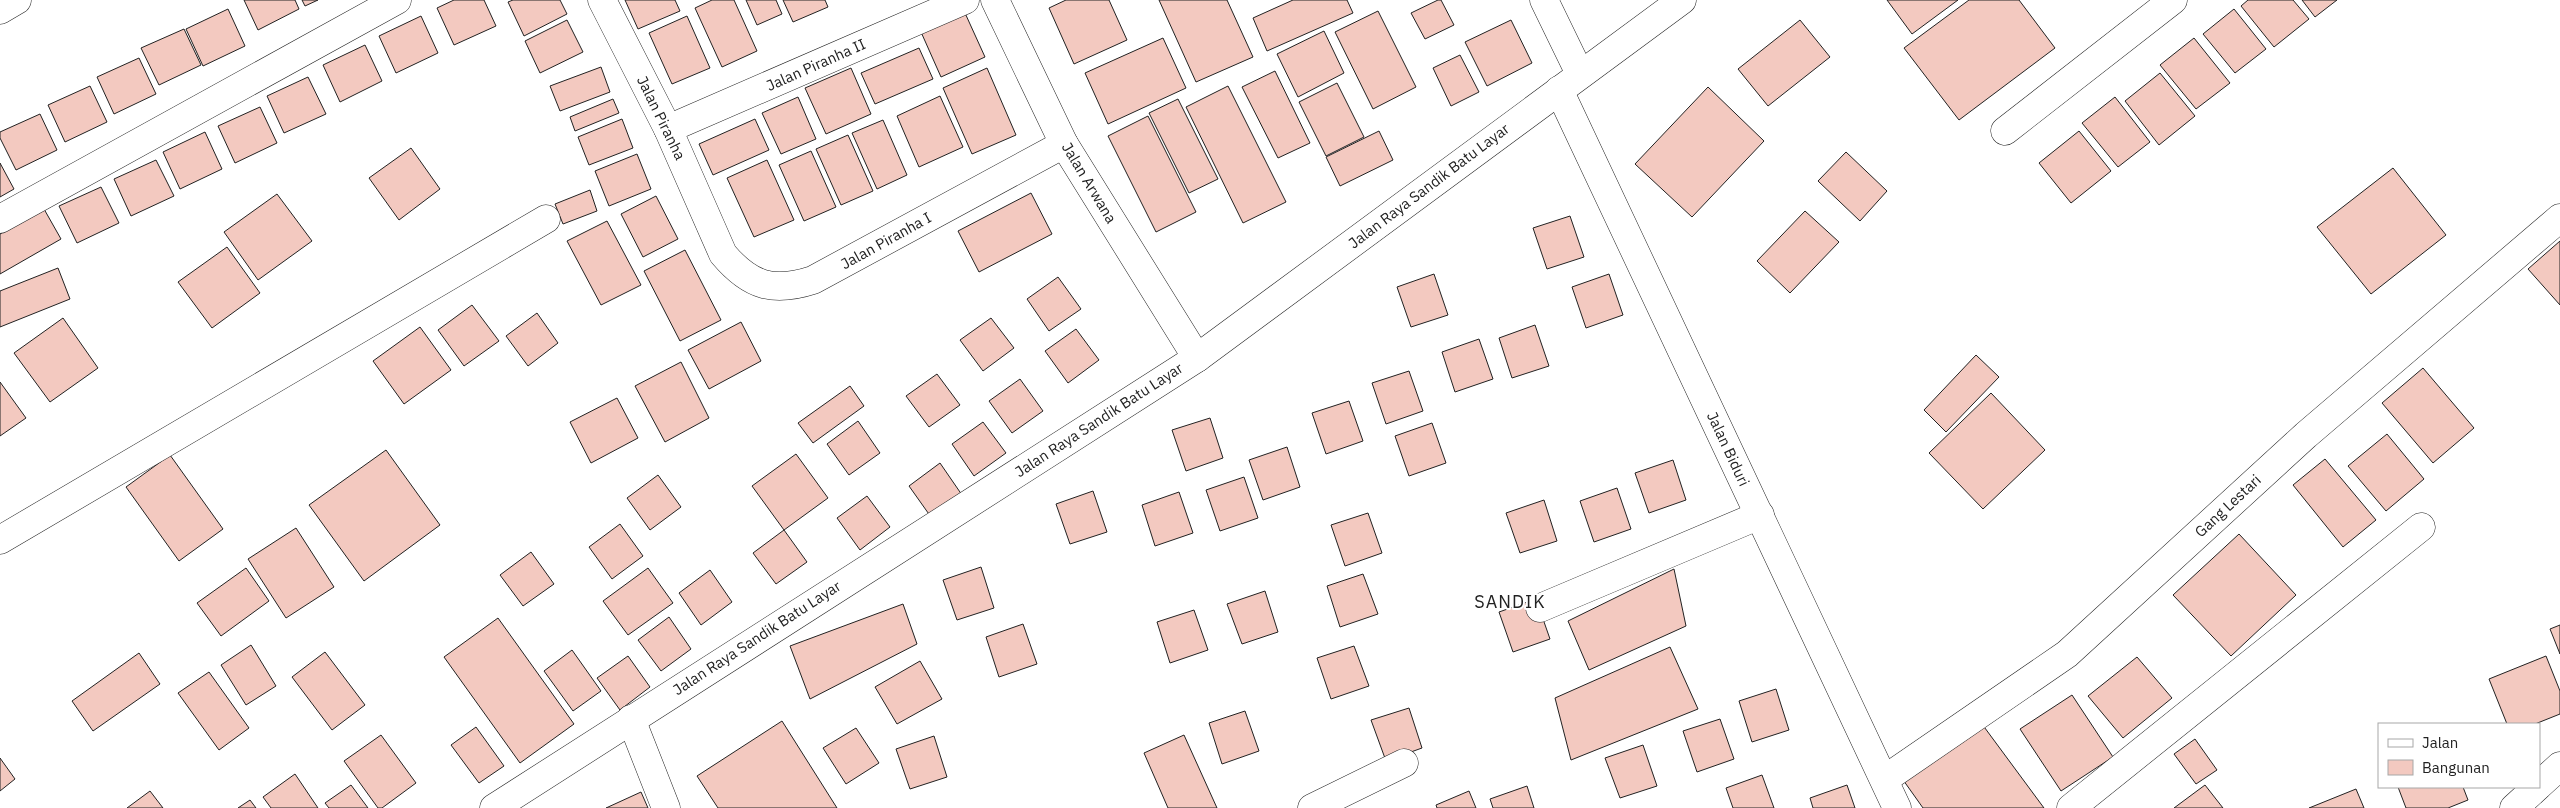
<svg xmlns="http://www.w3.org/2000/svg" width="2560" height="808" viewBox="0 0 2560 808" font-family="'IBM Plex Sans',sans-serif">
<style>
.building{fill:#f3c9c0;stroke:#222}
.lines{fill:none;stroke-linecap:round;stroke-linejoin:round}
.street-casing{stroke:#222;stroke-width:29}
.secondary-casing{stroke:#222;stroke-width:29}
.street{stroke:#fff;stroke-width:28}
.secondary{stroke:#fff;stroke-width:28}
.labels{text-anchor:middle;stroke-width:4;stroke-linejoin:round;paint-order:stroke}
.street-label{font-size:15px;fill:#222;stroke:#fff}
.quarter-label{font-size:18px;letter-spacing:1px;fill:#222;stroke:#fff}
</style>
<rect width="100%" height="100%" fill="#fff"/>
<g class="building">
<path d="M244,0H295L299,9L258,30Z"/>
<path d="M302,0H318L305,6Z"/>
<path d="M454,0H484L496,26L454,45L437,8Z"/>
<path d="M513,0H560L567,14L524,36L508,2Z"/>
<path d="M625,0H675L680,11L638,29Z"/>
<path d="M712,0H734L757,51L722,67L695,8Z"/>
<path d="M746,0H776L782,14L757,25Z"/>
<path d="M783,0H825L828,7L793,22Z"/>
<path d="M1066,0H1109L1127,40L1074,64L1049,8Z"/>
<path d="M1159,0H1227L1253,57L1196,82Z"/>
<path d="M1293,0H1347L1353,13L1267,51L1253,18Z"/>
<path d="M1438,0H1441L1454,25L1425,39L1411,13Z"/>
<path d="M1887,0H1958L1912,34Z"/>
<path d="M1969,0H2019L2055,48L1959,120L1904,48Z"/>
<path d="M2248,0H2293L2309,19L2274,47L2241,6Z"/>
<path d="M2302,0H2337L2315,17Z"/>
<path d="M228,9L245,46L203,66L186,29Z"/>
<path d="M2234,9L2266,49L2235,73L2203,34Z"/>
<path d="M1378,11L1416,87L1373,109L1335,32Z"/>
<path d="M965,13L985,57L941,77L921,32Z"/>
<path d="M421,16L438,53L396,73L379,36Z"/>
<path d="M687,16L710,68L672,84L649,33Z"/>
<path d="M567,20L583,52L540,73L525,41Z"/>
<path d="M1511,20L1532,63L1487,86L1465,42Z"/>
<path d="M1800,20L1830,57L1768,106L1738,69Z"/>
<path d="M184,29L201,65L159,85L141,48Z"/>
<path d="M1324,31L1344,73L1298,97L1277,54Z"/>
<path d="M1163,38L1186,88L1108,124L1085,73Z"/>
<path d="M2194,38L2230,83L2196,109L2160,65Z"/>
<path d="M365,45L382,81L340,102L323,65Z"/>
<path d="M919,48L933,79L875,104L861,73Z"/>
<path d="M1460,55L1479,92L1451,106L1433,68Z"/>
<path d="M139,58L156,94L114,114L97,77Z"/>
<path d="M601,67L610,92L560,111L550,86Z"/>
<path d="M851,68L871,114L826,134L805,88Z"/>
<path d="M987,68L1016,135L972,154L943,88Z"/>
<path d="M1275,71L1310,143L1278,158L1242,87Z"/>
<path d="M2160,73L2195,116L2159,145L2125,101Z"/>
<path d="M308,77L326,114L284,133L267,96Z"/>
<path d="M1337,83L1364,137L1326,156L1299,102Z"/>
<path d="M90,86L107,122L65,142L48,105Z"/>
<path d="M1228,86L1286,202L1243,223L1186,107Z"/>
<path d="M1708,87L1764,141L1692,217L1635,164Z"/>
<path d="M940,96L963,147L919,167L897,116Z"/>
<path d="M798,97L816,139L781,154L762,113Z"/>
<path d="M2115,97L2150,142L2118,167L2082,123Z"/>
<path d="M613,99L619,113L575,131L570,117Z"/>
<path d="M1178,99L1218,179L1189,193L1149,113Z"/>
<path d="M260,107L277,143L235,163L218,126Z"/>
<path d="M40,114L57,150L16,170L0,138V132Z"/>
<path d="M1148,116L1196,212L1156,232L1108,136Z"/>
<path d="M622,119L633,148L589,165L578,137Z"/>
<path d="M755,119L769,150L713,175L699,144Z"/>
<path d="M883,120L907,175L877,189L852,133Z"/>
<path d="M1379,131L1393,160L1340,186L1326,157Z"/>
<path d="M2079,131L2111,171L2071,203L2039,163Z"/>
<path d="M205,132L222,169L180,189L163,152Z"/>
<path d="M848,135L873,191L841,205L816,149Z"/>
<path d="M411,148L440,189L399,220L369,178Z"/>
<path d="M811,151L836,207L804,221L779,165Z"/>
<path d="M1846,152L1887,191L1860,221L1818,181Z"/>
<path d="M637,154L651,189L609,206L595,171Z"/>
<path d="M156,160L174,196L131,216L114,179Z"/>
<path d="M767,160L794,220L754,237L727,178Z"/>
<path d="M0,163L14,189L0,197Z"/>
<path d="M2393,168L2446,235L2371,294L2317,227Z"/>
<path d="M101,187L119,223L77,243L59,206Z"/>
<path d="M590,190L597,211L563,224L555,204Z"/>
<path d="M1031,193L1052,234L979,272L958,231Z"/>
<path d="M277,194L312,241L258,280L224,232Z"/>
<path d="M656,196L678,239L643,257L621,214Z"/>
<path d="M44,209L61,239L0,274V234Z"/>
<path d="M1805,211L1839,242L1790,293L1757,261Z"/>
<path d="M1570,216L1584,257L1547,269L1533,228Z"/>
<path d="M607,221L641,285L601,305L567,241Z"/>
<path d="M2560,241V305L2528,269Z"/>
<path d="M227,247L260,293L212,328L178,282Z"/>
<path d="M685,250L721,320L680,341L644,271Z"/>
<path d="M58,268L70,299L0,327V291Z"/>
<path d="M1434,274L1448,315L1411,327L1397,287Z"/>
<path d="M1609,274L1623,315L1586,328L1572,287Z"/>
<path d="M1058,277L1081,309L1049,331L1027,299Z"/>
<path d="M472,305L499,341L464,366L438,330Z"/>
<path d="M537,313L558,343L528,366L506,336Z"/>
<path d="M63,318L98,368L50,402L14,353Z"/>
<path d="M991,318L1014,348L983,371L960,340Z"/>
<path d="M741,322L761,361L709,389L688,350Z"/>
<path d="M1535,325L1549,366L1512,378L1499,338Z"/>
<path d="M420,327L451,370L404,404L373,361Z"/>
<path d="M1076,329L1099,360L1068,383L1045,351Z"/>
<path d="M1479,339L1493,379L1455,392L1442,352Z"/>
<path d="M1976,355L1999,377L1946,432L1924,410Z"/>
<path d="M681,362L709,418L665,442L635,386Z"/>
<path d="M2423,368L2474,428L2433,463L2382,403Z"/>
<path d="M1409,371L1423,411L1386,424L1372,383Z"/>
<path d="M937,374L960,405L929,427L906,396Z"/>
<path d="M1020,379L1043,411L1012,433L989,401Z"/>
<path d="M0,382L26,418L0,436Z"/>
<path d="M850,386L864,406L813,443L798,423Z"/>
<path d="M1991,393L2045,450L1983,509L1929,453Z"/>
<path d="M617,398L638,438L591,463L570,422Z"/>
<path d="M1349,401L1363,441L1326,454L1312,413Z"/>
<path d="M1210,418L1223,458L1186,471L1172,430Z"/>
<path d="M858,421L880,453L849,475L827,444Z"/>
<path d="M983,422L1006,453L974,476L952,444Z"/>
<path d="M1432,423L1446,463L1409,476L1395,436Z"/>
<path d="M2387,434L2424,479L2386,511L2348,466Z"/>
<path d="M1287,447L1300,487L1263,500L1249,460Z"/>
<path d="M386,450L440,525L364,581L309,505Z"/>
<path d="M796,454L828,498L784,530L752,486Z"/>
<path d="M170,455L223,529L179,561L126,487Z"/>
<path d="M2325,459L2376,520L2343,547L2293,485Z"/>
<path d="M1673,460L1686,500L1649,513L1635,473Z"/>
<path d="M940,463L962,495L931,517L909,486Z"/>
<path d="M658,475L681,507L650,530L627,498Z"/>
<path d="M1244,477L1258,518L1220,531L1206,490Z"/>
<path d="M1617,488L1631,529L1594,542L1580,501Z"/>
<path d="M1093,491L1107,532L1070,544L1056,504Z"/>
<path d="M1179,492L1193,533L1155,546L1142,505Z"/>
<path d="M867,496L890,527L860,550L837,518Z"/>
<path d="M1544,500L1557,541L1520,553L1506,513Z"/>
<path d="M1368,513L1382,553L1345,566L1331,525Z"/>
<path d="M620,524L643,556L612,579L589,547Z"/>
<path d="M296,528L334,587L286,618L248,559Z"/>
<path d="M784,530L807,562L776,584L753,553Z"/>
<path d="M2239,534L2296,595L2231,656L2173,595Z"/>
<path d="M531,552L554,584L523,606L500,575Z"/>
<path d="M981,567L994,608L957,620L943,580Z"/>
<path d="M246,568L269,601L221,636L197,603Z"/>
<path d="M648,568L673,603L628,635L603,601Z"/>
<path d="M1674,569L1686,626L1589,670L1568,621Z"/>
<path d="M710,570L732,602L701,625L679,593Z"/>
<path d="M1363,574L1378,614L1340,627L1327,586Z"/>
<path d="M1265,591L1278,632L1242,644L1227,604Z"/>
<path d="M1536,599L1550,639L1513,652L1499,612Z"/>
<path d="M903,604L917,644L810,699L790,646Z"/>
<path d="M1194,610L1208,650L1170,663L1157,622Z"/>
<path d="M669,617L691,649L661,671L638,640Z"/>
<path d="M498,618L574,724L520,763L444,657Z"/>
<path d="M1023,624L1037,664L999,677L986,637Z"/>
<path d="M2560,625V654L2550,629Z"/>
<path d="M251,645L276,686L246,705L221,665Z"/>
<path d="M1354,646L1369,686L1331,699L1317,658Z"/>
<path d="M1670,647L1698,709L1571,760L1555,698Z"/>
<path d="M572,650L601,691L573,711L544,671Z"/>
<path d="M325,652L365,705L332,730L292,677Z"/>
<path d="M139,653L160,684L93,731L72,701Z"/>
<path d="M628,656L650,687L620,710L597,678Z"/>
<path d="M2546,656L2560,691V714L2535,724H2507L2489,679Z"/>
<path d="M2137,657L2172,698L2123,738L2088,696Z"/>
<path d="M920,661L942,699L897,724L875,687Z"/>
<path d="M209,672L249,728L219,750L178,693Z"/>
<path d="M1776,689L1789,730L1752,742L1739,701Z"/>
<path d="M2072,695L2113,757L2061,791L2020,729Z"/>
<path d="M1409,708L1422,748L1386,761L1371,720Z"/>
<path d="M1245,711L1259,751L1222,764L1209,723Z"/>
<path d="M1720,719L1734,759L1697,772L1683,731Z"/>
<path d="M1979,720L2044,808H1923L1901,777Z"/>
<path d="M782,721L837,808H718L697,776Z"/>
<path d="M476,727L504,766L479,783L451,745Z"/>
<path d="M856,728L879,763L846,784L823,748Z"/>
<path d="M381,735L416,783L382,808H378L344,761Z"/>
<path d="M1184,735L1217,808H1168L1144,753Z"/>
<path d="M934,736L947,777L910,789L896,749Z"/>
<path d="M2195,739L2217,770L2196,784L2174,754Z"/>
<path d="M1643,745L1657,786L1620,798L1605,758Z"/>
<path d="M0,758L15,779L0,791Z"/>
<path d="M295,774L318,808H271L263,797Z"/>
<path d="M1762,775L1774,808H1733L1726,788Z"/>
<path d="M351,785L368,808H329L325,803Z"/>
<path d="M1847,785L1855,808H1813L1810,798Z"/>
<path d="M2205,785L2223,808H2174Z"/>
<path d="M1527,786L1534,808H1493L1490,799Z"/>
<path d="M2398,787H2463L2468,800L2448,808H2406Z"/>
<path d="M2356,789L2364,808H2309Z"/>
<path d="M150,791L163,808H127Z"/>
<path d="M1469,791L1476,808H1437L1436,805Z"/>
<path d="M641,792L648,808H606Z"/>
<path d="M250,800L256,808H238Z"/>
</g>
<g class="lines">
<defs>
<g id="street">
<path d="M602,0L668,129L723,254C750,286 773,293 813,280L1064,144"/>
<path d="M995,0L1064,144L1197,358"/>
<path d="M1544,0L1580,74"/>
<path d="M0,10L17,0"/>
<path d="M668,129L965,0"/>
<path d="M2005,131L2173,0"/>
<path d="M0,219L397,0"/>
<path d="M0,540L546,219"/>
<path d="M1540,608L1760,515"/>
<path d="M631,719L666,808"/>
<path d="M1885,779L2067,654L2306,435L2560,218"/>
<path d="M2539,785L2560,766"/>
<path d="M1312,808L1404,763"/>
<path d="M2071,808L2421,527"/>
<path d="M2514,808L2537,787"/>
</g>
<g id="secondary">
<path d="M1559,90L1897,808"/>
<path d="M494,808L1197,358L1682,0"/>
</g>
</defs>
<use href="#street" class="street-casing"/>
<use href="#secondary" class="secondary-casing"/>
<use href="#street" class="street"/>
<use href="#secondary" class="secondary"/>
</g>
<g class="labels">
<g class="street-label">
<text transform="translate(816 65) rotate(-24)" y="5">Jalan Piranha II</text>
<text transform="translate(661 118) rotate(64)" y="5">Jalan Piranha</text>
<text transform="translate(1089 183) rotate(59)" y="5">Jalan Arwana</text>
<text transform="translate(1429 186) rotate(-37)" y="5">Jalan Raya Sandik Batu Layar</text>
<text transform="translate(886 241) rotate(-29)" y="5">Jalan Piranha I</text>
<text transform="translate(1099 420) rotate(-33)" y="5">Jalan Raya Sandik Batu Layar</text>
<text transform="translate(1728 449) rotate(65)" y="5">Jalan Biduri</text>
<text transform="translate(2228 506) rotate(-43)" y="5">Gang Lestari</text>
<text transform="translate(757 638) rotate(-33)" y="5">Jalan Raya Sandik Batu Layar</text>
</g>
<g class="quarter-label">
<text x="1510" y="608">SANDIK</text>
</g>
</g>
<rect x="2378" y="723" width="162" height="65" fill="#ffffff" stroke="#a7a7a7"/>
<rect x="2388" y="739" width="25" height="8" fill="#ffffff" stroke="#a7a7a7"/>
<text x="2422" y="748" font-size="15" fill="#222222">Jalan</text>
<rect x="2388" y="760" width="25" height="15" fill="#f3c9c0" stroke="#a7a7a7"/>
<text x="2422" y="773" font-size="15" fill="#222222">Bangunan</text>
</svg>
